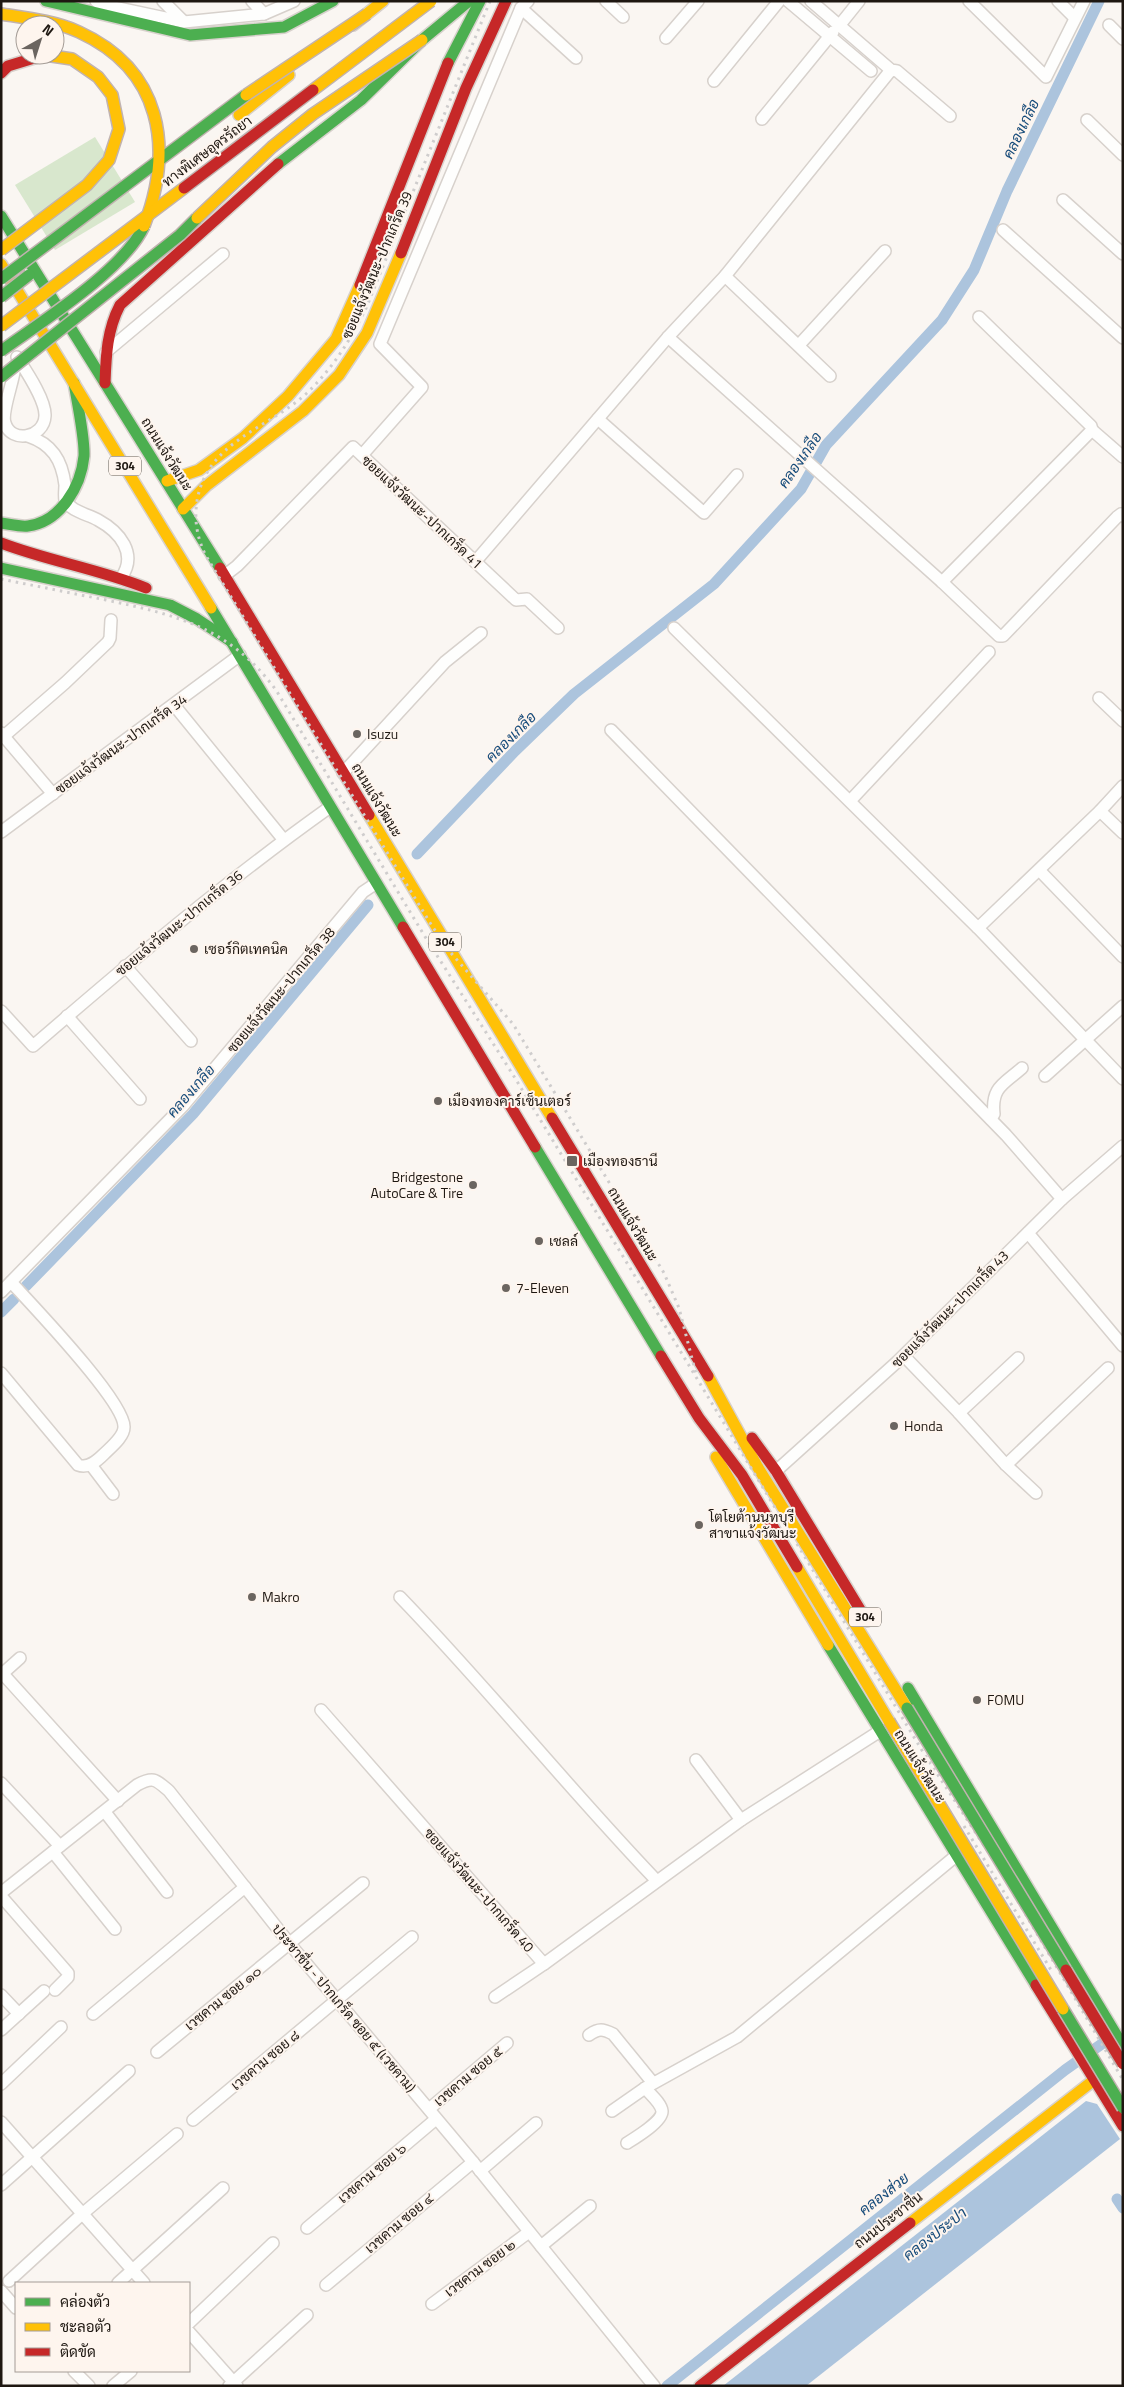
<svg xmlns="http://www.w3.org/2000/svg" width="1124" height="2387" viewBox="0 0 1124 2387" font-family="'Titillium Web',Sarabun,sans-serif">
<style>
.green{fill:#d8e7cd}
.water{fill:#acc4dd}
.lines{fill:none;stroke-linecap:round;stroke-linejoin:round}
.canal{stroke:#acc4dd;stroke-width:11}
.street-casing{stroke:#d7d1cc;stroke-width:14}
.fast-casing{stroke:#d7d1cc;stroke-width:14}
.slow-casing{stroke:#d7d1cc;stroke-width:14}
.jam-casing{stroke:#d7d1cc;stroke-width:14}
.street{stroke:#fefefd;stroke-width:11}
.fast{stroke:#4caf50;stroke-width:11}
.slow{stroke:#ffc107;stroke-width:11}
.jam{stroke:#c62828;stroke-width:11}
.rail{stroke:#cfcdcd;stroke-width:3;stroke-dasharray:2.5 5;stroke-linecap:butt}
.fast-bridge-casing{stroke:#c1b3b0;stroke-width:14;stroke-linecap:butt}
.slow-bridge-casing{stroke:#c1b3b0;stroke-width:14;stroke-linecap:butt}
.jam-bridge-casing{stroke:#c1b3b0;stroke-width:14;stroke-linecap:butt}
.fast-bridge{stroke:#4caf50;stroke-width:11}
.slow-bridge{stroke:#ffc107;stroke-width:11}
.jam-bridge{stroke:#c62828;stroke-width:11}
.poi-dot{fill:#6b6560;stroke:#fef5ee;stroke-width:2}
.labels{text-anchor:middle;stroke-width:4;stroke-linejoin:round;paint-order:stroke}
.shield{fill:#fef5ee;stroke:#615a53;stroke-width:1}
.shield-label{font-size:12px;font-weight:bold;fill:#1e1711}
.street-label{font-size:14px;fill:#1e1711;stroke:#fef5ee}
.poi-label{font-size:14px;fill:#1e1711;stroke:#fef5ee;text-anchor:start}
.water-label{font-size:15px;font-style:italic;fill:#164b7a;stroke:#fef5ee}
</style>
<rect width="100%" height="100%" fill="#faf6f2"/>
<path class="green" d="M95,137L135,202L55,250L15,185Z"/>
<path class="water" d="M1086,2101L1097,2104L1120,2139L806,2386H723Z"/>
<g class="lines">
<g class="canal">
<path d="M417,854L515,751L574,694L714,584L801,489L826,445L942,320L974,270L1007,191L1099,1"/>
<path d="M26,1286L193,1114L368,905"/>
<path d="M1,1312L14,1299"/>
<path d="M1117,2199L1123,2208"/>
<path d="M667,2386L1065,2070L1113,2036"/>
</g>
<defs>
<g id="street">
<path d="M96,1L100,4L184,22L264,14L294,1"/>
<path d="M163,1L183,21"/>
<path d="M252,1L264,14"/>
<path d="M606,1L623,17"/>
<path d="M788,1L871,71"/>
<path d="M811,1L891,70L897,71L950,116"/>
<path d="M969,1L1046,77L1084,1"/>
<path d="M1058,1L1075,18"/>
<path d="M521,8L576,58"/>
<path d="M1109,25L1123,39"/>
<path d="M839,26L859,1"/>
<path d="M666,38L698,1"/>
<path d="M714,81L779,1"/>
<path d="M762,119L833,32"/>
<path d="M1087,120L1123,155"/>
<path d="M1063,200L1123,254"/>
<path d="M1003,230L1123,338"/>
<path d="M725,276L830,376"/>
<path d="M668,337L942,582L999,636H1003L1117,517L1121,514L1123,516"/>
<path d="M799,345L885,251"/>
<path d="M106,352L223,254"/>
<path d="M15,366C14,381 1,412 5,423C11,444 44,438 45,416C46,400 26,371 17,357"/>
<path d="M598,419L704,513L737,475"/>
<path d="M1092,430L1123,457"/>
<path d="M28,436C52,444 62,460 65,485C65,489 64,496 65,500C71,512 88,514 98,520C120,532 138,554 121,578"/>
<path d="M362,455L422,387L380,344L521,8L528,1"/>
<path d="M475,562L668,337L725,276L891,70"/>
<path d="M224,576L237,566L353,447L516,600L527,599L558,628"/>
<path d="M942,582L1092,430L1091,426L979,317"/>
<path d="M674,628L978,928L1123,1079"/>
<path d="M1099,698L1123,721"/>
<path d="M174,705L283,839"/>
<path d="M611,730L1006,1135L1062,1199"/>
<path d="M1,733L53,794"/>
<path d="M4,736L65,683L108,642L110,638L111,620"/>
<path d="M343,773L445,662L481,633"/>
<path d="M850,801L989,652"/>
<path d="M1100,811L1123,833"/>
<path d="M1,832L240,655"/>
<path d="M1040,871L1123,957"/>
<path d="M978,928L1100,811L1123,786"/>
<path d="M125,966L191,1041"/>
<path d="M1,1011L33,1046C129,963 226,881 330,807"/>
<path d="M67,1016L140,1099"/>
<path d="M1045,1076L1123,1006"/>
<path d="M991,1119L994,1114C991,1087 1004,1084 1022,1068"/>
<path d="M1028,1233L1123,1346"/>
<path d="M1,1292L183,1106L363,892L375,884"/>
<path d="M904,1356L959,1413L1018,1358"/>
<path d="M1,1373L78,1465C88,1469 97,1461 104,1454C111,1447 124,1437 124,1427C125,1402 32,1305 11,1282"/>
<path d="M959,1413L1006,1465L1036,1493"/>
<path d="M91,1465L113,1494"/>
<path d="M1006,1465L1108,1368"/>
<path d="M776,1471L897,1362L1062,1199L1123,1146"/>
<path d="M400,1597C488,1688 568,1788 656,1880"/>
<path d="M3,1674L118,1801"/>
<path d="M1,1675L20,1658"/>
<path d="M321,1710L544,1964L741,1820L880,1731"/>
<path d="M696,1760L741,1820"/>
<path d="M1,1783L60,1846"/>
<path d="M105,1812L167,1892"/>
<path d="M53,1852L115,1929"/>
<path d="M1,1893L137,1785C154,1776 156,1780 169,1791L289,1943L473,2162L654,2386"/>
<path d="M1,1896L68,1973V1977L55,1990"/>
<path d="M1,1995L19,2014"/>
<path d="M495,1997L544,1964"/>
<path d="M93,2014L245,1887"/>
<path d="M1,2030L44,1991"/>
<path d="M589,2035C599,2028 603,2029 613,2034L653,2083"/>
<path d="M157,2052L363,1883"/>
<path d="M1,2084L61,2027"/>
<path d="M429,2109L507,2043"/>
<path d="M612,2111L645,2088"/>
<path d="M193,2120L412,1937"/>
<path d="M1,2122L144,2283"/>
<path d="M627,2143C635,2138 663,2121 662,2111C661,2103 650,2094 645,2088L737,2037L957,1855"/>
<path d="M480,2171L536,2123"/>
<path d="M1,2185L129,2071"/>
<path d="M307,2228L436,2119"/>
<path d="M541,2246L590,2206"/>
<path d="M9,2281L81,2215L177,2134"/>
<path d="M118,2283L223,2188"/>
<path d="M326,2285L473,2162"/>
<path d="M1,2291L16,2308"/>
<path d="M432,2304L529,2232"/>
<path d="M189,2323L273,2243"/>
<path d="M189,2332L237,2386"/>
<path d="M74,2371L89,2386"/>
<path d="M113,2386L131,2371"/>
<path d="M229,2386L307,2315"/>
</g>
<g id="fast">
<path d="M46,1L190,35L284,27L333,1"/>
<path d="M448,63L480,1"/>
<path d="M278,164L361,100L422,40L469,1"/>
<path d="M1,216L220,568"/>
<path d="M1,523C9,524 20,527 28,526C60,522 81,487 84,456C85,439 77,401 74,383"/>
<path d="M1,568L170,605L197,619L232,642"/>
<path d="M211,608L403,927"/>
<path d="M535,1147L661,1356"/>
<path d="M828,1645L1036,1985"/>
<path d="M908,1688L1123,2046"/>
</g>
<g id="slow">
<path d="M353,25L383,1"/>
<path d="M239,115L289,75"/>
<path d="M1,264L211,608"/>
<path d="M167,481L199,470L243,438L288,396L336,339L360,285"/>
<path d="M183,509L206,486L303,411L339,375L367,333L401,253"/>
<path d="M369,815L552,1118"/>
<path d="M708,1376L757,1466L907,1708"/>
<path d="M716,1457L828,1645"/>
<path d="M797,1567L889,1721"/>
<path d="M910,2223L1094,2080"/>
</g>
<g id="jam">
<path d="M1,73L8,66L44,55"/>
<path d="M401,253L466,88L506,1"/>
<path d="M360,285L448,63"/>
<path d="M105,383C106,355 107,330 120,305L278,164"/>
<path d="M1,543C48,561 99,569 146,588"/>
<path d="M220,568L369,815"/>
<path d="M403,927L535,1147"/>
<path d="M552,1118L708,1376"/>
<path d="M661,1356L699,1418L742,1475L797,1567"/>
<path d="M752,1438L776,1471L867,1621"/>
<path d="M1036,1985L1123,2126"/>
<path d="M700,2386L910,2223"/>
</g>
</defs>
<use href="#street" class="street-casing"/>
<use href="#fast" class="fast-casing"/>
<use href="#slow" class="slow-casing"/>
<use href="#jam" class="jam-casing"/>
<use href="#street" class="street"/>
<use href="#fast" class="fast"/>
<use href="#slow" class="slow"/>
<use href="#jam" class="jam"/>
<g class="rail">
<path d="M490,1L367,306C352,338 333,368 307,393C268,429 207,441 197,501C194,520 197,538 206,556L432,926L451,953L513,1024L664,1273L679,1308L696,1374"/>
<path d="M1,579C36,586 71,593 106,600C177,615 230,628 276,690L424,935L515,1078L923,1752L996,1864L1123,2080"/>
<path d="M964,1826L1051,1970"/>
</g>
<defs>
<g id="fast-bridge">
<path d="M1,279L246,95"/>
<path d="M1,297L29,275"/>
<path d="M1,351C41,322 124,270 144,226"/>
<path d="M1,377L180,235L197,218"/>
<path d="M907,1708L1066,1970"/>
<path d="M1063,2009L1123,2108"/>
</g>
<g id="slow-bridge">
<path d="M1,14C27,18 55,21 79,32C162,70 174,148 144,226"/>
<path d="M313,90L431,1"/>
<path d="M246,95L367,14"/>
<path d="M197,218L272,147L313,114L422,40"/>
<path d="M1,250L87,185L109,160L119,129L112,95L98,77L72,59L45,55"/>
<path d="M1,326L184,188"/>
<path d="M889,1721L1063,2009"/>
</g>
<g id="jam-bridge">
<path d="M184,188L313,90"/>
<path d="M1066,1970L1123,2064"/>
</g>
</defs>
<use href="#fast-bridge" class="fast-bridge-casing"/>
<use href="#slow-bridge" class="slow-bridge-casing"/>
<use href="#jam-bridge" class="jam-bridge-casing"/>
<use href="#fast-bridge" class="fast-bridge"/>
<use href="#slow-bridge" class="slow-bridge"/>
<use href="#jam-bridge" class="jam-bridge"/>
</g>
<g class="poi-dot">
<circle cx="357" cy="734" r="5"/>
<circle cx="194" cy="949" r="5"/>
<circle cx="438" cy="1101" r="5"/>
<rect x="566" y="1155" width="12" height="12" rx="2.5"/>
<circle cx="473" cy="1185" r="5"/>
<circle cx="539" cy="1241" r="5"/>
<circle cx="506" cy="1288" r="5"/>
<circle cx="894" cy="1426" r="5"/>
<circle cx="699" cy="1525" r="5"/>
<circle cx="252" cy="1597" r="5"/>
<circle cx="977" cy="1700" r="5"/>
</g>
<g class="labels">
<g class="shield">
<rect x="109" y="456.5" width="32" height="19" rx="4"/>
<rect x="429" y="932.5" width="32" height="19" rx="4"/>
<rect x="849" y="1607.5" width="32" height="19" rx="4"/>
</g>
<g class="shield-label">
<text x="125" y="470">304</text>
<text x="445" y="946">304</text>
<text x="865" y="1621">304</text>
</g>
<g class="street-label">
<text transform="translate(207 151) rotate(-37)" y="5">ทางพิเศษอุดรรัถยา</text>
<text transform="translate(377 265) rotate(-67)" y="5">ซอยแจ้งวัฒนะ-ปากเกร็ด 39</text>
<text transform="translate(167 454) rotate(58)" y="5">ถนนแจ้งวัฒนะ</text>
<text transform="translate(422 512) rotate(43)" y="5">ซอยแจ้งวัฒนะ-ปากเกร็ด 41</text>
<text transform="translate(121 744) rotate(-36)" y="5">ซอยแจ้งวัฒนะ-ปากเกร็ด 34</text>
<text transform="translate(377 800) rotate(59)" y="5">ถนนแจ้งวัฒนะ</text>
<text transform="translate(179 923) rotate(-39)" y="5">ซอยแจ้งวัฒนะ-ปากเกร็ด 36</text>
<text transform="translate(281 990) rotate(-50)" y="5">ซอยแจ้งวัฒนะ-ปากเกร็ด 38</text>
<text transform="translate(633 1224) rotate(59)" y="5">ถนนแจ้งวัฒนะ</text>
<text transform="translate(950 1309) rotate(-45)" y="5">ซอยแจ้งวัฒนะ-ปากเกร็ด 43</text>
<text transform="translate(920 1766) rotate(58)" y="5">ถนนแจ้งวัฒนะ</text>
<text transform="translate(479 1890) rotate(49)" y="5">ซอยแจ้งวัฒนะ-ปากเกร็ด 40</text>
<text transform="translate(223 1998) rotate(-39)" y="5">เวชคาม ซอย ๑๐</text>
<text transform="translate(344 2008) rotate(50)" y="5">ประชาชื่น - ปากเกร็ด ซอย ๕ (เวชคาม)</text>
<text transform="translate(265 2060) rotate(-40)" y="5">เวชคาม ซอย ๘</text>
<text transform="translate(468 2076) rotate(-40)" y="5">เวชคาม ซอย ๕</text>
<text transform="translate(372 2173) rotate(-40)" y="5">เวชคาม ซอย ๖</text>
<text transform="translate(888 2220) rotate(-38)" y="5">ถนนประชาชื่น</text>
<text transform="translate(399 2223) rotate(-40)" y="5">เวชคาม ซอย ๔</text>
<text transform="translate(480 2268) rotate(-37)" y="5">เวชคาม ซอย ๒</text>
</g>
<g class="poi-label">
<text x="367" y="739">Isuzu</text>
<text x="204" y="954">เซอร์กิตเทคนิค</text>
<text x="448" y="1106">เมืองทองคาร์เซ็นเตอร์</text>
<text x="583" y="1166">เมืองทองธานี</text>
<text x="463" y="1182" text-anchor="end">Bridgestone<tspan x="463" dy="16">AutoCare &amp; Tire</tspan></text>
<text x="549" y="1246">เชลล์</text>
<text x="516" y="1293">7-Eleven</text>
<text x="904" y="1431">Honda</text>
<text x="709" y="1522">โตโยต้านนทบุรี<tspan x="709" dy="16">สาขาแจ้งวัฒนะ</tspan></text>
<text x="262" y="1602">Makro</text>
<text x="987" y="1705">FOMU</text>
</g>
<g class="water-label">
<text transform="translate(1021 129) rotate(-64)" y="5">คลองเกลือ</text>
<text transform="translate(800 460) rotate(-55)" y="5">คลองเกลือ</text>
<text transform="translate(511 737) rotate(-45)" y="5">คลองเกลือ</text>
<text transform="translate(191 1091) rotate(-49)" y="5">คลองเกลือ</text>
<text transform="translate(884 2194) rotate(-38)" y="5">คลองส่วย</text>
<text transform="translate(935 2234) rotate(-38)" y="5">คลองประปา</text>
</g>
</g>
<rect width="1124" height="2387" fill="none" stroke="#1e1711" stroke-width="5"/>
<rect x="15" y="2282" width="175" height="90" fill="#fef5ee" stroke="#a49c96"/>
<rect x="25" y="2298" width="25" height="8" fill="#4caf50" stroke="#a49c96"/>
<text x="60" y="2307" font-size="15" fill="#1e1711">คล่องตัว</text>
<rect x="25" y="2323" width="25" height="8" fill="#ffc107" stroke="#a49c96"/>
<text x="60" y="2332" font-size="15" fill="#1e1711">ชะลอตัว</text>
<rect x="25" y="2348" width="25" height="8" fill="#c62828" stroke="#a49c96"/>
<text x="60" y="2357" font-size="15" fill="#1e1711">ติดขัด</text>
<g transform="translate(40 40) rotate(39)"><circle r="24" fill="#fef5ee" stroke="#a49c96"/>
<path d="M0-4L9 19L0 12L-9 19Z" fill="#6b6560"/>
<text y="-8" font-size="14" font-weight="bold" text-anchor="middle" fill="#1e1711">N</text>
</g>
</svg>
